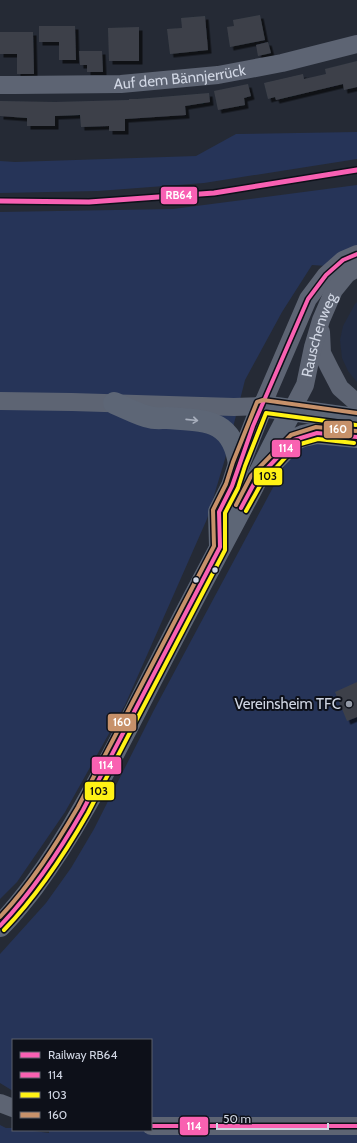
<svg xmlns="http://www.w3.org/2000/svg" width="357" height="1143" viewBox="0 0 357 1143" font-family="Cabin,sans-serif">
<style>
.built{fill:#222c43}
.green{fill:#263458}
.building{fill:#3d414a;filter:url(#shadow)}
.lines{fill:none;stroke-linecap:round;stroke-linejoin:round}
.minor{stroke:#5d6473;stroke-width:18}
.major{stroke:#5d6676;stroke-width:22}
.bus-1-casing{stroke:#0d1019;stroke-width:7}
.bus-2-casing{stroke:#0d1019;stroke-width:7}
.bus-3-casing{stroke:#0d1019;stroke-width:7}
.bus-1{stroke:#f961b1;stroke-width:4}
.bus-2{stroke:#fff215;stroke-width:4}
.bus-3{stroke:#c7916a;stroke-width:4}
.rail-1-casing{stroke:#0d1019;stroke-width:8}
.rail-1{stroke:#f860b3;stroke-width:5}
.oneway{stroke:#a8afbd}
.bus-dot{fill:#d0d6e3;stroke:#0d1019;stroke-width:1.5}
.poi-dot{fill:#949aa6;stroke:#0d1019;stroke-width:1.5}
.labels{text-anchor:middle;stroke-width:4;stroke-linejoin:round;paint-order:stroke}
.street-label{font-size:15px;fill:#d0d6e3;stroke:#0d1019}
.poi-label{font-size:15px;fill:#d0d6e3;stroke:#0d1019;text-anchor:end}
.line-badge{stroke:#0d1019;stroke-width:1.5}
.badge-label{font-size:11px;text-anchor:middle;font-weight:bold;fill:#fff}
.pale-badge-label{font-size:11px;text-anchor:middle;font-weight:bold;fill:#111}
</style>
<defs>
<filter id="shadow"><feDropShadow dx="3.5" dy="3.5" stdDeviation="0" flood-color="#0009"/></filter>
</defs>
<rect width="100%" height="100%" fill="#252a35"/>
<path class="built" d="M357,302V382L348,371L342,358L340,340L343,326L355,304Z"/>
<g class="green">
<path d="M357,132V159L204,183L98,191L0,193V161L15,162L196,156L236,134Z"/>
<path d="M357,185V268L312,265L282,312L245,380L225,459L207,519L125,705L65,812L17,882L0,899V212L173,209Z"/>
<path d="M318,442L357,445V1143H0V1125L6,1128H13V1130H26L49,1133V1130H151V1040H13V1091L0,1083V954L46,903L71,868L94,829L154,710L285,465L300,449Z"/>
</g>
<g class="building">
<path d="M260,15L265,40L230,47L227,27L234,26L233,20Z"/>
<path d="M205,16L208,50L170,54L167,29L182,28L181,18Z"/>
<path d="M39,26H75L76,60H59V42H39Z"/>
<path d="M139,27V61H109L108,28Z"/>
<path d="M0,32H33L34,74H17V54H0Z"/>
<path d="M268,42L271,53L258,56L256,45Z"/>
<path d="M79,51H102L103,72H87V65H80Z"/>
<path d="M357,61V87L344,90L343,84L276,100L275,97L268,99L264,83L303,74L304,79L326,74L325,69Z"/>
<path d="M248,84L251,96L244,98L245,105L218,110L214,91Z"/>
<path d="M209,93L210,102L185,106L186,115L125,119V131H109V126L81,127L80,115L55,116V126H27V118L0,116V101L55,102L129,100V99H137Z"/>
<path d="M357,682V717L347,721L335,692Z"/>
</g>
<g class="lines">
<g class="minor">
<path id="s1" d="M0,85H16L121,84L218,75L282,63L357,44"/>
<path d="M321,332L322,353L330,369L340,388L357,403"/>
<path d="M0,401L72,402L234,407L262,406L308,299L326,275L343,260L357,254"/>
<path id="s2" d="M292,410L305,385L313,347L321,320L334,290L347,274L357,268"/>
<path d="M0,1103L13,1108"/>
<path d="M151,1126H357"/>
</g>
<g class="major">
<path d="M114,403C124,407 139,415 149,417C154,419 161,418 167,418C205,421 232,418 239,464"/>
<path d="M272,463L294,440L303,436L317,433L357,437"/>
<path d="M220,546L219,512L232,486L239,464L262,406L357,419"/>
<path d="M0,926C12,914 23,900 33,887C74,832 105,770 136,710C173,636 212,563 251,490C265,463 277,436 292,410"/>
</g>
<defs>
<g id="bus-1">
<path d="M241,508L256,480L294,440L317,433L357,437"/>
<path d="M0,926C33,891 59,852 83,810L220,547L219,512L232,486L253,426L308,299L326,275L343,260L357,254"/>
<path d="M151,1126H357"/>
</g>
<g id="bus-2">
<path d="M246,511L261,484L297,445L318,439L354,443"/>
<path d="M4,930C38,895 64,855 88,813L225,550V513L238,488L245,466L266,413L356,425"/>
</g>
<g id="bus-3">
<path d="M236,505L251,476L291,435L316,427L356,431"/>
<path d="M0,917C31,884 55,846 78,807L214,546L213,510L226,484L233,462L257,402L263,400L357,413"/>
</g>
</defs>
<use href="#bus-1" class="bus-1-casing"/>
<use href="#bus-2" class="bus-2-casing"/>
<use href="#bus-3" class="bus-3-casing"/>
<use href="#bus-1" class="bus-1"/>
<use href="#bus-2" class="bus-2"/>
<use href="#bus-3" class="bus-3"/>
<defs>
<path id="rail-1" d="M0,201L89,202L214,193L357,170"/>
</defs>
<use href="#rail-1" class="rail-1-casing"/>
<use href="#rail-1" class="rail-1"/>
</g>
<defs><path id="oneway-shaft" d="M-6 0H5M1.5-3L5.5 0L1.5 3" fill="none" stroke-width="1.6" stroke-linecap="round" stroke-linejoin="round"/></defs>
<use class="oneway" href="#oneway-shaft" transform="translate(192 420) rotate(6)"/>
<g class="bus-dot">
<circle cx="215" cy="570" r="3.5"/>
<circle cx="196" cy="580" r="3.5"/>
</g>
<circle class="poi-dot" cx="349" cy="704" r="4"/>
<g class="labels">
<g class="street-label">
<text dy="5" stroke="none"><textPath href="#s1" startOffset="180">Auf dem Bännjerrück</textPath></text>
<text dy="5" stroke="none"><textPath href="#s2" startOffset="80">Rauschenweg</textPath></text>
</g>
<g class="poi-label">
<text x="341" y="709">Vereinsheim TFC</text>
</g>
</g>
<g class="line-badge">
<rect x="160" y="186" width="38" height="19" rx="4" fill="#f860b3"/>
<rect x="323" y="420" width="30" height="19" rx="4" fill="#c7916a"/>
<rect x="271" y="439" width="30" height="19" rx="4" fill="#f961b1"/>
<rect x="253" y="467" width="30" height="19" rx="4" fill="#fff215"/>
<rect x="107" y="713" width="30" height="19" rx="4" fill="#c7916a"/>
<rect x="91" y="756" width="31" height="19" rx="4" fill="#f961b1"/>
<rect x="84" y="781" width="31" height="20" rx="4" fill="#fff215"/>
<rect x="179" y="1116" width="30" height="20" rx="4" fill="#f961b1"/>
</g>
<g class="badge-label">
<text x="179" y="199">RB64</text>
<text x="338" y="433">160</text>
<text x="286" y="452">114</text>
<text x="122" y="726">160</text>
<text x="106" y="769">114</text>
<text x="194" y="1130">114</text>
</g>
<g class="pale-badge-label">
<text x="268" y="480">103</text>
<text x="99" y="795">103</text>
</g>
<rect x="12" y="1039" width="140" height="92" fill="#0d1019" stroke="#5b5f6a"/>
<rect x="20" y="1052" width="20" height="6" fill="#f860b3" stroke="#5b5f6a"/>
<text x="48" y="1059" font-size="12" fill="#d0d6e3">Railway RB64</text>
<rect x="20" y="1072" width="20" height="6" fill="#f961b1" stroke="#5b5f6a"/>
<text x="48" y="1079" font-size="12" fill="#d0d6e3">114</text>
<rect x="20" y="1092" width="20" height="6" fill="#fff215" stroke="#5b5f6a"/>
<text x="48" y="1099" font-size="12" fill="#d0d6e3">103</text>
<rect x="20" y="1112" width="20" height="6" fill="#c7916a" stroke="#5b5f6a"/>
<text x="48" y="1119" font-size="12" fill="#d0d6e3">160</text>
<path d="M217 1123v6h111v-6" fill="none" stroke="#d0d6e3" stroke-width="2"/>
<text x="223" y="1123" font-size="12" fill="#d0d6e3" stroke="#0d1019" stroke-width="3" paint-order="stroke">50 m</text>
</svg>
